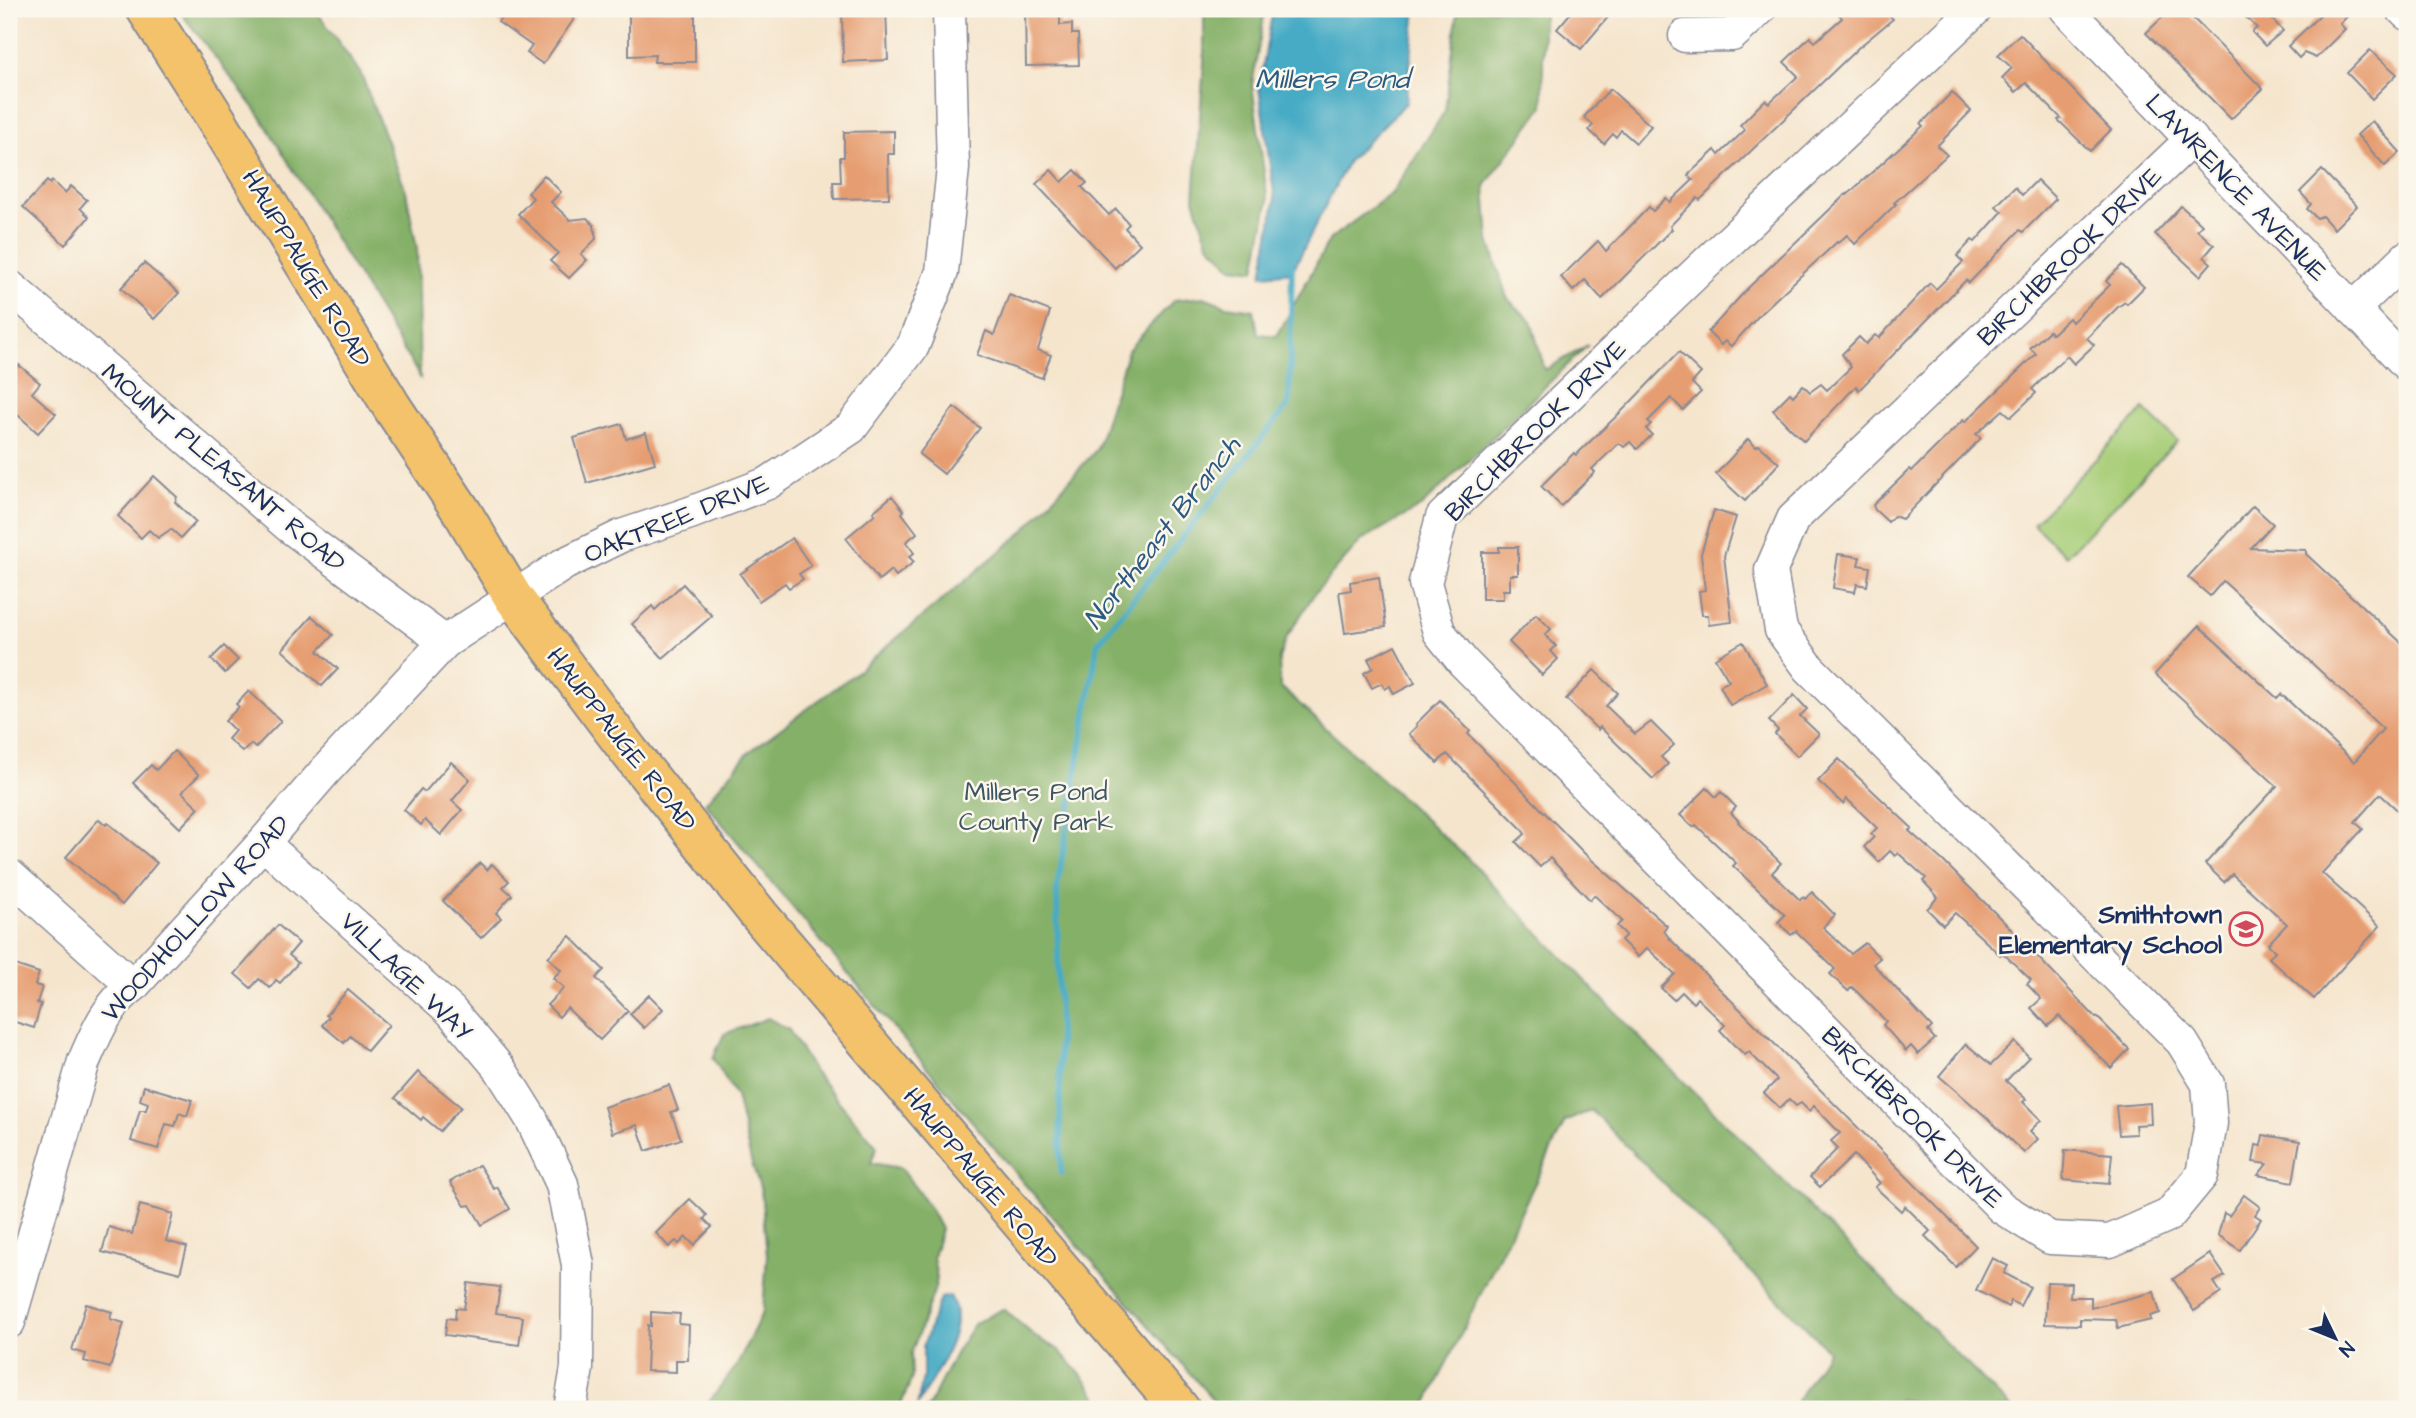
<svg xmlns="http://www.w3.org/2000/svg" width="2416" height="1418" viewBox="0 0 2416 1418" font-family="'Architects Daughter',sans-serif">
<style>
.green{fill:#a7cd77;stroke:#617e6a;stroke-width:2}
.forest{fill:#85b068;stroke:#507063;stroke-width:2}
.water{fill:#46abc5;stroke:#306d92;stroke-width:2}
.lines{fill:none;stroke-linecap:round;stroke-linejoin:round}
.stream{stroke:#46abc5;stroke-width:6}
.building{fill:#e69d71}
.minor-casing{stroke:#888a96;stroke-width:35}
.major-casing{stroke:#888a96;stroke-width:42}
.minor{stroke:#fff;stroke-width:32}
.major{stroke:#f3c26a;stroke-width:38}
.labels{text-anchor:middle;stroke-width:5;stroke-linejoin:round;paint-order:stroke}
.street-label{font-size:26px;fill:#1b2f5e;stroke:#fbf7ec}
.park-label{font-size:26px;fill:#3e5664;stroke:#fbf7ec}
.poi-label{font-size:26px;font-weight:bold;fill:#1b2f5e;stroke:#fbf7ec;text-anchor:end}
.water-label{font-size:28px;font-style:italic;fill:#2a5a82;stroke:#fbf7ec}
</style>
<rect width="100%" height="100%" fill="#fbf7ec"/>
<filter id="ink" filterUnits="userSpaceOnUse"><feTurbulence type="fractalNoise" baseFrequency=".0143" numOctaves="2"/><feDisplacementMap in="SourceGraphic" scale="14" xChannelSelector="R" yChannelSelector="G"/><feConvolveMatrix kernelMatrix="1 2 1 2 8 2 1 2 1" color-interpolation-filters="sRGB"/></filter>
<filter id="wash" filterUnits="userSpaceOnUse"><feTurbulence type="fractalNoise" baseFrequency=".00686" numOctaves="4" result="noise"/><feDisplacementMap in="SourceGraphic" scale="28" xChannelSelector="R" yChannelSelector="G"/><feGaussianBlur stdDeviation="1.57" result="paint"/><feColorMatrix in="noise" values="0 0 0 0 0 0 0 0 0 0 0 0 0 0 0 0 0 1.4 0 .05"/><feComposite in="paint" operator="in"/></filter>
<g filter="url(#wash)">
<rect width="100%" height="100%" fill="#f5e5cd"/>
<path class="green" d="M2144,409L2177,441L2066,556L2033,524Z"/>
<g class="forest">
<path d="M178,9H315L361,74L406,191L417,249L420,377L259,114Z"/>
<path d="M1204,9H1265L1252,85L1268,202L1255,270L1232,267L1208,243L1194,199L1204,63Z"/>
<path d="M1458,9H1545L1543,20V106L1485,186L1489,240L1507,298L1531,321L1545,370L1588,345L1422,506L1362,540L1315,593L1287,637L1279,658L1280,686L1467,858L1636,1034L2012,1409H1934L1932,1406L1899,1399L1888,1409H1792L1828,1350L1591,1110L1565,1122L1424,1409H1221L1022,1181L705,803L749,752L853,675L1023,532L1097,449L1128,350L1174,300L1204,297L1227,306L1254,310L1258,334L1277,336L1330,239L1392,193L1445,111Z"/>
<path d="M768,1018L789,1030L814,1072L877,1147L871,1163L901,1168L930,1208L941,1229L933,1257L937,1279L934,1291L911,1354L912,1378L899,1409H704L737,1365L763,1311L767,1256L761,1190L751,1161L736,1096L713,1058L724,1034Z"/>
<path d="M1003,1309L1037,1338L1058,1349L1084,1378L1103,1405L1104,1409H927L956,1352L975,1323Z"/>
</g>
<g class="water">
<path d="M1273,9H1416L1406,103L1348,161L1292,272L1262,275L1275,200L1259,88Z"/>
<path d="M950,1296C971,1329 932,1376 917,1406L923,1377V1347L940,1298Z"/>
</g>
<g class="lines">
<path class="stream" d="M1061,1173L1057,888L1098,643L1289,404L1292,266"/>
</g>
<g id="blocks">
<g class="building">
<path d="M507,9H560L574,19L543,64L527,53L532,46L498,22Z"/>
<path d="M629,9H695V62H654L655,55L629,56Z"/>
<path d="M842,9H886L888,60L843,62Z"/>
<path d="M1025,9H1060V25L1072,24V34H1078L1079,65L1026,66Z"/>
<path d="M1574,9H1615L1581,49L1557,29Z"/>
<path d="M1835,9H1883L1893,19L1858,48L1700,200L1697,198L1670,226L1672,229L1602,299L1585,280L1573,291L1561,277L1598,241L1606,251L1649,207L1653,211L1666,198L1670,202L1693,180L1688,175L1715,150L1719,155L1745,130L1740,125L1765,100L1769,103L1798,76L1784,62L1810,37L1815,42L1842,18Z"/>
<path d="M2171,9H2184L2263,89L2231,119L2146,33Z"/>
<path d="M2237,9H2263L2283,31L2265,46L2252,32L2257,28Z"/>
<path d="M2326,9H2354L2340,24L2345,29L2316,58L2304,53L2299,58L2288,46Z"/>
<path d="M2020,34L2111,130L2090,151L2058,120L2061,118L2026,83L2016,92L2002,78L2012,68L1998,55Z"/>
<path d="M2370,50L2397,74L2372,99L2347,73Z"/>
<path d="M1610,89L1651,126L1636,143L1621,130L1616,137L1613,134L1604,144L1589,130L1593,125L1584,117Z"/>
<path d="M1952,92L1971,111L1937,146L1947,155L1894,203L1896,204L1855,244L1847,235L1838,243L1837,242L1763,311L1731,346L1725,341L1721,345L1708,332L1748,288L1846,194L1847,195L1923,126L1921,124Z"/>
<path d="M2372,121L2400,152L2385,166L2357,135Z"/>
<path d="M894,131V154H888L889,198L834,199L833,182H841L840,157H844V132Z"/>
<path d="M1051,170L1062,182L1075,170L1087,183L1082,187L1109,215L1116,209L1129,224L1125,228L1140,244L1115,268L1036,184Z"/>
<path d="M2322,170L2357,206L2334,229L2322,216L2317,218L2307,209L2311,204L2300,192Z"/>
<path d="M544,175L561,192L551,202L570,220L587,218L594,225L596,239L581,254L587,260L569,278L550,261L558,253L518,214L533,198L528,193Z"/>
<path d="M2037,180L2056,199L2023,232L2020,230L1969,283L1966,280L1859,390L1856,386L1804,441L1787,425L1773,410L1790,393L1793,396L1803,385L1810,392L1821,384L1827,390L1851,367L1842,354L1859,337L1866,344L1875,335L1879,338L1930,283L1936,289L1963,262L1957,256L1972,240L1975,242L2002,212L1996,206L2015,187L2022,195Z"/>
<path d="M47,181L50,184L52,181L65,193L71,186L87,200L80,208L89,217L65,245L23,207Z"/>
<path d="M2181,206L2202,225L2197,230L2214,245L2204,257L2211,263L2200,276L2155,234Z"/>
<path d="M144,263L179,293L154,319L121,288Z"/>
<path d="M2122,265L2144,287L2127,304L2125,302L2118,307L2087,338L2094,345L2074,364L2067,356L2032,389L2036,393L2011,417L2003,410L1976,434L1981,438L1902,519L1894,516L1888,522L1875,510L1873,505L1910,469L1912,471L1963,420L1965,422L2036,354L2030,348L2049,331L2052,334L2069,318L2072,322L2110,285L2106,281Z"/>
<path d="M1009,295L1050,311L1038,350L1051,355L1042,378L977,355L986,331L994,335Z"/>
<path d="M1679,352L1701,373L1692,383L1701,392L1683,410L1671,398L1648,421L1651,424L1646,429L1652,435L1637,449L1630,442L1624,447L1619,443L1592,469L1595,472L1561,506L1541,486L1574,453L1576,455L1625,408Z"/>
<path d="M19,365L40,383L32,393L56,414L38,433L9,407V376Z"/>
<path d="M954,407L980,428L944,474L919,454Z"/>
<path d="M622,424L626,439L646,433L655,463L587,483L574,438Z"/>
<path d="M1748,439L1756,447L1759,445L1779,463L1745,501L1716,474Z"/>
<path d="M154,476L177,497L175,502L196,522L181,538L171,529L158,538L149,530L141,538L118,516Z"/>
<path d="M892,496L904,511L902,513L917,533L906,542L914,553L909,557L914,562L896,576L891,570L879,580L846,538L875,514L873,512Z"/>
<path d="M2253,506L2273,524L2251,548L2306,550V554L2407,648V819L2380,794L2355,822L2363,829L2322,873L2380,926L2314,999L2269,958L2275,951L2268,944L2287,924L2232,874L2224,882L2205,864L2277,786L2155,674L2199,626L2277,698L2281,694L2354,762L2383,729L2223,581L2210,596L2188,577Z"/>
<path d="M1714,510L1736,517L1724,556L1732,622L1709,625L1708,615H1702L1699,591L1705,590L1701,554Z"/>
<path d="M792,538L811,566L799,574L803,579L789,588L785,583L759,601L740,574Z"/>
<path d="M1499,547H1518V575H1510V590H1503V599H1482V552H1499Z"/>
<path d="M1838,554L1860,557L1858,565L1870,567L1867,586L1857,584L1855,592L1833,588Z"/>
<path d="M1379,577L1386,627L1345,633L1339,592L1351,590L1350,582Z"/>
<path d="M683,584L712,616L663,658L632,624L652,606L655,610Z"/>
<path d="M1536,614L1551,629L1545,635L1556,646L1551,651L1558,659L1542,675L1509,642Z"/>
<path d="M312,616L333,635L318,651L338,669L322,686L282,650Z"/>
<path d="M1743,642L1767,684L1730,705L1720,686L1729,681L1715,658Z"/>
<path d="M1395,645L1415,683L1394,694L1390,686L1385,689L1382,683L1372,688L1364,673L1373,668L1368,659Z"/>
<path d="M224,646L238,660L225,673L211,659Z"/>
<path d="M1594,670L1618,693L1606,706L1635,734L1651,722L1674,745L1661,757L1668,764L1653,779L1600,727L1598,730L1566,699Z"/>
<path d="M249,691L281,721L255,748L251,744L243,752L228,739L235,731L225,721L239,707L236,704Z"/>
<path d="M1794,695L1807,709L1800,716L1819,734L1797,756L1775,734L1778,730L1769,721Z"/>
<path d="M1440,700L1470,731L1468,734L1585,854L1667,926L1664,931L1670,939L1976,1246L1956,1267L1925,1236L1930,1231L1905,1206L1901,1211L1875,1187L1880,1183L1854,1155L1820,1187L1810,1177L1838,1148L1831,1141L1840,1133L1814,1106L1809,1111L1801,1103L1796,1106L1789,1099L1780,1108L1764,1093L1777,1080L1749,1052L1745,1055L1733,1044L1720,1030L1725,1025L1697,998L1693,1003L1682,992L1674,1000L1661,988L1675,974L1647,948L1638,957L1621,940L1626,935L1617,926L1622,921L1594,895L1590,900L1550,858L1540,867L1516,842L1525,834L1520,827L1447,754L1437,763L1409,734L1417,726L1416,724Z"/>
<path d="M174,751L199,775L182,792L199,808L180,828L133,783L151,765L156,770Z"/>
<path d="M1839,759L1912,828L1909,831L1943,861L2010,928L2096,1018L2097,1017L2129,1049L2111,1068L2059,1016L2048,1026L2031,1008L2041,999L2027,984L2031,980L2003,953L2000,955L1955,913L1943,925L1927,909L1938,897L1923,881L1926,878L1898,853L1895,856L1890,851L1879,862L1864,847L1874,837L1871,834L1877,828L1847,799L1843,804L1818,781Z"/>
<path d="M451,762L470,779L452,801L462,810L441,835L425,820L421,825L404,810L421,789L425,792Z"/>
<path d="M1707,788L1716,797L1721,792L1736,807L1731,813L1739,821L1738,822L1781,863L1772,873L1800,900L1803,897L1805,899L1812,892L1835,915L1823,927L1851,954L1865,943L1880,958L1873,964L1932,1027L1928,1031L1935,1039L1918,1054L1911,1046L1906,1051L1883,1025L1886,1021L1852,987L1848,991L1830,974L1835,969L1796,931L1791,935L1778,922L1785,915L1733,866L1736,863L1696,825L1693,827L1680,815Z"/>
<path d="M99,819L106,825L108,823L157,863L122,905L66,857Z"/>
<path d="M480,863L487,870L492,864L509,881L503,887L512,895L496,913L501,918L481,938L443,901Z"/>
<path d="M278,925L299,943L289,955L298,963L280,983L276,980L270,988L259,979L251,988L235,974Z"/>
<path d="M570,936L604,970L596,978L628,1011L600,1040L567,1008L559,1017L547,1005L564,988L553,978L561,970L548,957Z"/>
<path d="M15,965L39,973L35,985L42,987L37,1003L41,1004L34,1028L9,1020V985Z"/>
<path d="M348,990L389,1025L367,1051L350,1036L344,1043L322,1025L329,1017L326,1015Z"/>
<path d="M649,995L663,1009L644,1028L630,1014Z"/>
<path d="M2015,1042L2029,1057L2006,1081L2026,1099L2023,1102L2041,1120L2030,1131L2038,1139L2024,1153L1984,1115L1939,1076L1966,1044L1991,1065Z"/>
<path d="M418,1072L461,1107L440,1131L423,1117L421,1120L395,1098Z"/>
<path d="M669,1085L678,1110L671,1112L681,1139L646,1151L637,1125L612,1133L604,1107Z"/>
<path d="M144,1086L192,1100L187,1116L179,1113L175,1126L166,1124L158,1149L131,1141L140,1110H146L148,1103L140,1100Z"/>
<path d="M2150,1103L2151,1124L2135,1125L2136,1134L2119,1135L2116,1106Z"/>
<path d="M2263,1135L2300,1141L2293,1182L2258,1175L2267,1164L2253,1162L2256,1145L2261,1146Z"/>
<path d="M2065,1150L2112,1154L2109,1184L2063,1180Z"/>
<path d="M479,1165L494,1189L497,1187L510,1209L482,1225L470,1205L465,1206L450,1182Z"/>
<path d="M2244,1195L2260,1207L2255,1215L2261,1219L2240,1250L2218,1235L2224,1213L2229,1216Z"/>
<path d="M690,1199L707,1215L704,1219L712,1227L694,1245L686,1237L679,1244L676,1241L669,1247L656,1233Z"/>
<path d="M140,1205L173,1214L166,1241L187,1247L180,1273L102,1252L109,1227L132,1234Z"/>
<path d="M2210,1254L2225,1276L2214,1282L2221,1293L2194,1311L2173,1279Z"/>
<path d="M1992,1258L2008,1266L2004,1273L2030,1287L2020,1306L2011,1301L2008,1307L1976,1290Z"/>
<path d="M2047,1282L2071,1283L2070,1297H2091V1308L2154,1292L2160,1313L2150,1316L2151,1320L2118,1328L2116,1320L2080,1319V1325L2045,1324Z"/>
<path d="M468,1283L500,1287L496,1313L523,1317L519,1345L445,1335L447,1318L455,1319L456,1308L464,1309Z"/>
<path d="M86,1304L112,1312L110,1319L124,1323L110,1368L84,1361L86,1354L72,1350Z"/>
<path d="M651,1312L680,1314L679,1324L689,1325L688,1360H676V1372L646,1371L648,1325L651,1326Z"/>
</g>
</g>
</g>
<g filter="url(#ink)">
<use href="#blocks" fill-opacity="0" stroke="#888a96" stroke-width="2"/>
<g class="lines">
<defs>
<g id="minor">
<path d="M1976,9L1699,270L1442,517L1425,583L1439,632L1463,662L2002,1208L2050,1238L2110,1241L2169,1215L2202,1175L2211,1123L2208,1084L2182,1042L1809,668L1781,630L1771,570L1793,519L2192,139"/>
<path d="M2066,9L2407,365"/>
<path d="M2402,9L2407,14"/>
<path d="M1685,36L1732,35L1760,9"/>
<path d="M9,286L290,527L445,642"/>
<path d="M2353,309L2407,257"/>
<path d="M263,843L451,1011L500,1069L532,1120L562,1184L578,1265L577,1368L570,1409"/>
<path d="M9,875L133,986"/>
<path d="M9,1322L84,1061C96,1033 108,1004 133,986L263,843L326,770L445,642L564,564L621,536L690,513L768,483L851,428L913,346L942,272L953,168L949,9"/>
</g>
<path id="major" d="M146,9L218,122L392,407L464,515L513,597L628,750L760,916L1180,1409"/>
</defs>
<use href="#minor" class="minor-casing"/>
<use href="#major" class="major-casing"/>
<use href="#minor" class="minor"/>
<use href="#major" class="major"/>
</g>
</g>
<defs>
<symbol id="school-ring" viewBox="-11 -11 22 22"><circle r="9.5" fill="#fbf7ec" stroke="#d1495b" stroke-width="1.5"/><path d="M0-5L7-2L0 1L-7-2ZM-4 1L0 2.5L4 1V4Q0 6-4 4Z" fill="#d1495b"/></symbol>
</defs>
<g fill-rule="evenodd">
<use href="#school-ring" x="2227" y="910" width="38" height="38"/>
</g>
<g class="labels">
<g class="street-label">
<text transform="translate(2237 187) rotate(46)" y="9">LAWRENCE AVENUE</text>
<text transform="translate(2069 256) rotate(-44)" y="9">BIRCHBROOK DRIVE</text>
<text transform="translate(307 268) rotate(59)" y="9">HAUPPAUGE ROAD</text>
<text transform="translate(1535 430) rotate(-45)" y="9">BIRCHBROOK DRIVE</text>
<text transform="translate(224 467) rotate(40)" y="9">MOUNT PLEASANT ROAD</text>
<text transform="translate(676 518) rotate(-22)" y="9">OAKTREE DRIVE</text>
<text transform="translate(622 739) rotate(52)" y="9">HAUPPAUGE ROAD</text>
<text transform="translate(195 918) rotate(-48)" y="9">WOODHOLLOW ROAD</text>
<text transform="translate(407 976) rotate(44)" y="9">VILLAGE WAY</text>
<text transform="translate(1913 1117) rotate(45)" y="9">BIRCHBROOK DRIVE</text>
<text transform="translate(981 1177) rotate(50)" y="9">HAUPPAUGE ROAD</text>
</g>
<g class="park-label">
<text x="1036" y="800">Millers Pond<tspan x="1036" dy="30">County Park</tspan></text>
</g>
<g class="poi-label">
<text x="2222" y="923">Smithtown<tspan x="2222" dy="30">Elementary School</tspan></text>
</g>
<g class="water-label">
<text x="1332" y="88">Millers Pond</text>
<text transform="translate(1161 532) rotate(-52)" y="10">Northeast Branch</text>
</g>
</g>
<rect width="2416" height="1418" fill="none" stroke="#fbf7ec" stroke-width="35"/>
<g transform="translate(2335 1338) rotate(133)" stroke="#fbf7ec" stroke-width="5" paint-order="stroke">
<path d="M0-5L12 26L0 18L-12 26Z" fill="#1b2f5e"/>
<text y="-10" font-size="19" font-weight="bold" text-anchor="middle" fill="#1b2f5e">N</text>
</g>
</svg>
